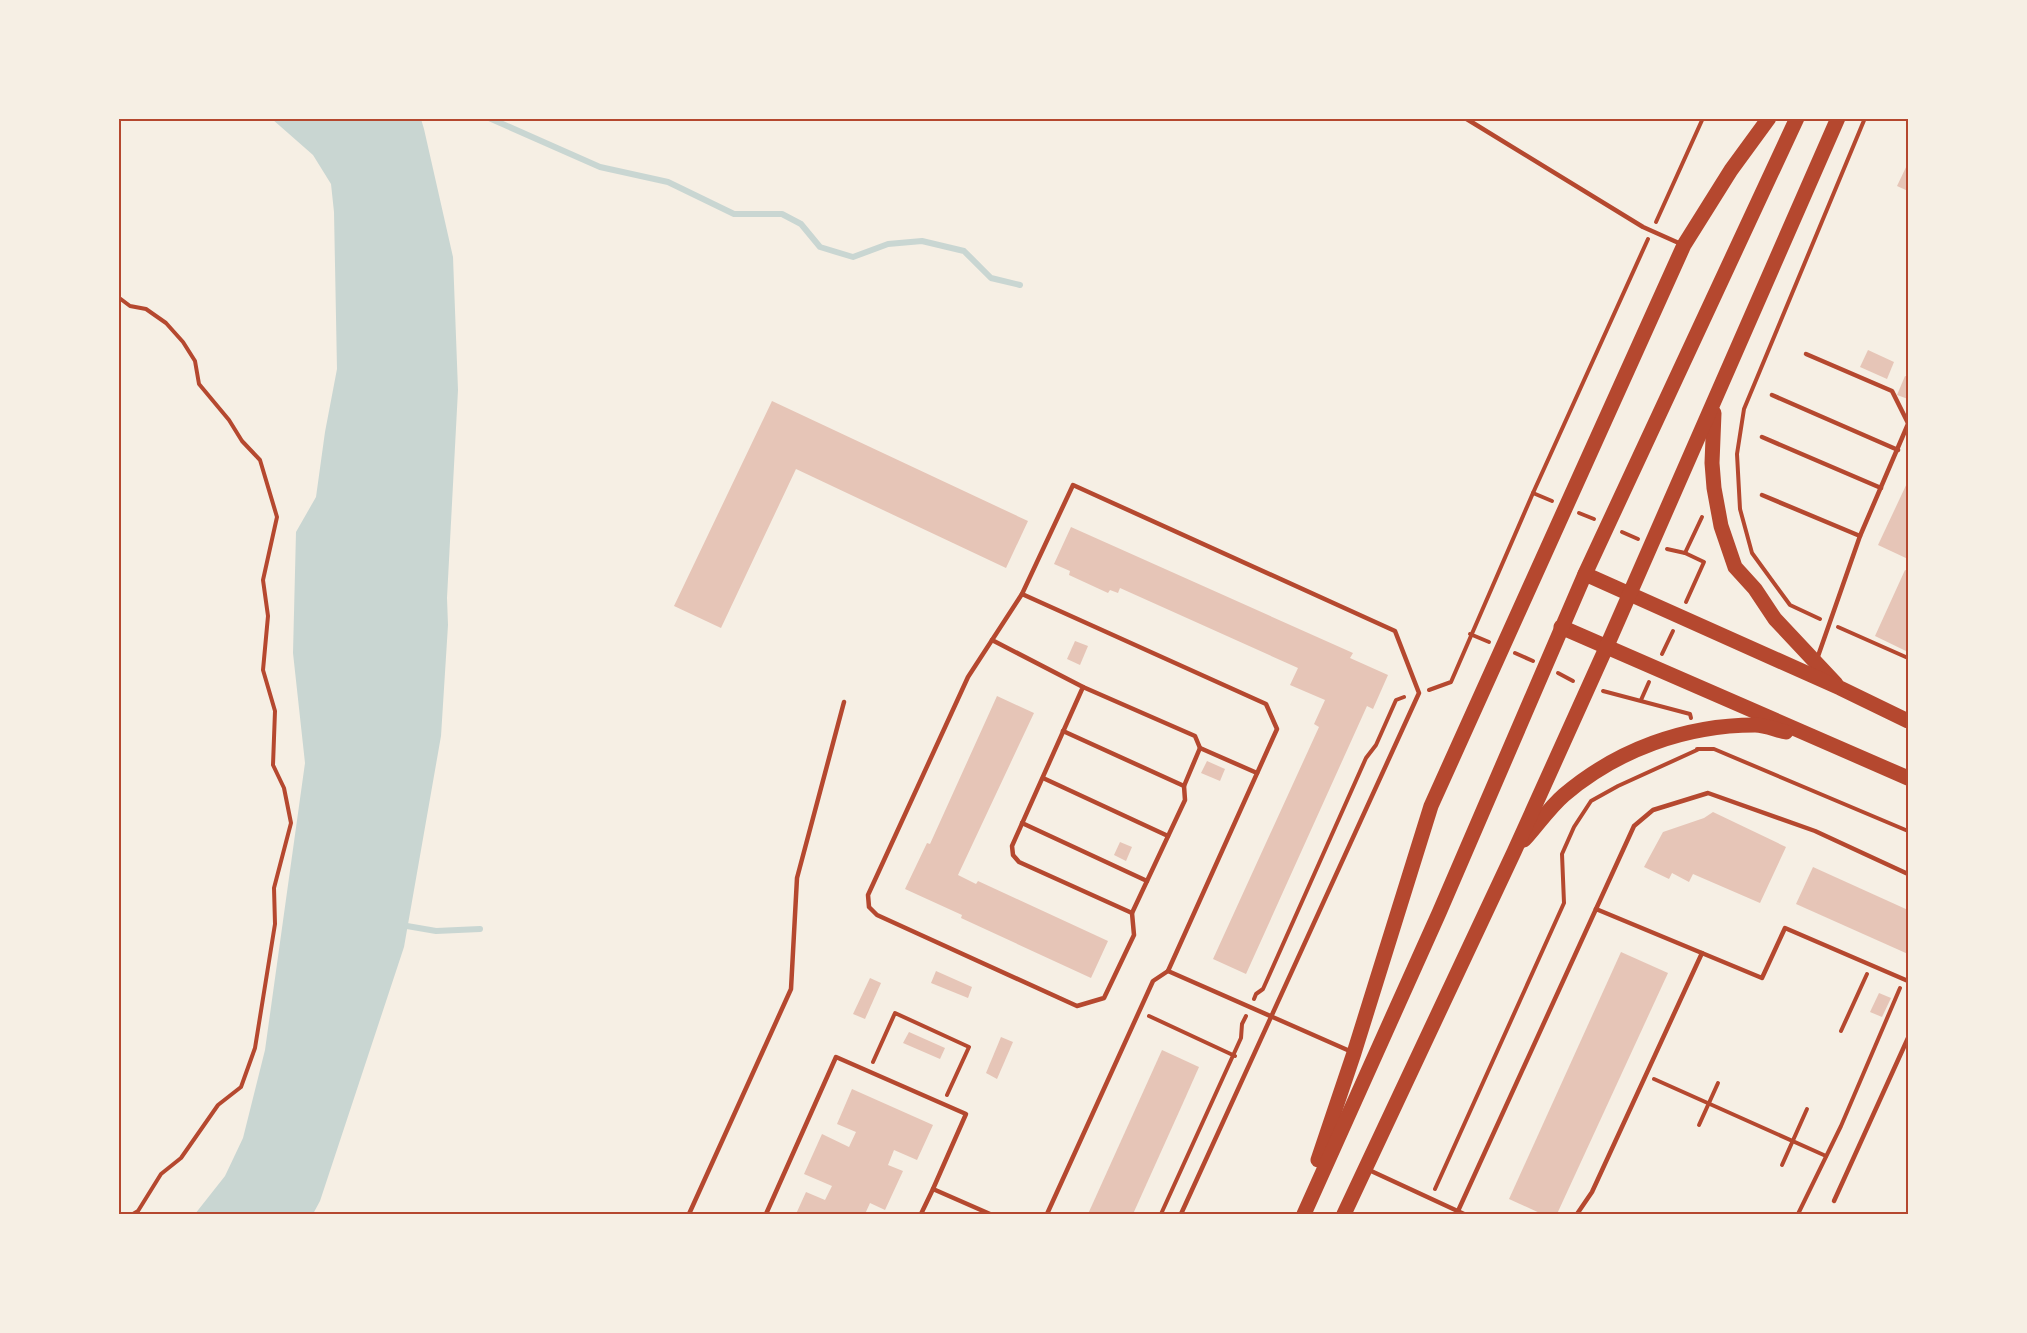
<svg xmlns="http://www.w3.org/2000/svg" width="2027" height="1333" viewBox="0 0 2027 1333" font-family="'Sofia Sans Condensed',sans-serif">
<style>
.water{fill:#c9d6d2}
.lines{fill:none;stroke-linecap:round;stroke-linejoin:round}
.stream{stroke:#c9d6d2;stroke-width:6}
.building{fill:#e6c5b7}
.path{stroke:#b5482f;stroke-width:4}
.service{stroke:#b5482f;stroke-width:4.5}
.primary{stroke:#b5482f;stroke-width:15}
.neatline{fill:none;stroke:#b5482f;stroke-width:2}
</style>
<rect width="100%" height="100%" fill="#f6efe4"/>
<path class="water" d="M272,119H421L424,129L453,257L458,390L447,598L448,625L441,736L404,947L320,1201L313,1214H195L225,1176L243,1138L265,1050L305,763L293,653L296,532L316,497L325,432L337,369L334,212L331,184L313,155Z"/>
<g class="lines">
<g class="stream">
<path d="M489,118L600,167L668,182L734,214H782L801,224L820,247L853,257L888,244L922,241L964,251L991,278L1020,285"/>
<path d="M407,926L436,931L480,929"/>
</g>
</g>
<g class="building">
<path d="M1908,163V191L1897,186Z"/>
<path d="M1868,350L1894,362L1887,379L1860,367Z"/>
<path d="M1905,376L1908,377V399L1897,395Z"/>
<path d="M772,401L1028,521L1006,568L796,469L721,628L674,606Z"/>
<path d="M1908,481V559L1878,545Z"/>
<path d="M1071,527L1353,653L1350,658L1388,675L1373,709L1367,706L1246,974L1213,959L1319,727L1314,724L1325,700L1290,685L1298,668L1120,588L1118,593L1110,590L1108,593L1069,575L1070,571L1054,564Z"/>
<path d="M1905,570L1908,571V652L1875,636Z"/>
<path d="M1075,641L1088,646L1080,665L1067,659Z"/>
<path d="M997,696L1034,713L958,875L976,884L978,881L1108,941L1091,978L961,918L962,915L905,889L927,843L930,844Z"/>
<path d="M1207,761L1225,769L1220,781L1201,773Z"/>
<path d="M1713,812L1786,847L1760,903L1693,874L1689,882L1672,873L1669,879L1644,867L1663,832L1704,818Z"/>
<path d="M1120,842L1132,847L1126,861L1114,855Z"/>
<path d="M1813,867L1908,910V954L1796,904Z"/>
<path d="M1621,952L1668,973L1557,1214H1542L1509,1199Z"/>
<path d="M936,971L972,987L968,998L931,983Z"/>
<path d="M870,978L881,983L865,1019L853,1014Z"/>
<path d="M1879,993L1891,998L1882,1017L1870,1012Z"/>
<path d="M909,1032L945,1048L940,1059L903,1043Z"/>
<path d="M1001,1037L1013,1042L997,1079L986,1073Z"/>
<path d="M1162,1050L1199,1067L1183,1103L1133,1214H1088Z"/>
<path d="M852,1089L933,1125L917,1160L894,1150L888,1165L903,1171L885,1210L870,1203L865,1214H796L806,1192L825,1200L832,1186L804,1174L822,1134L849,1147L856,1132L837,1124Z"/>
</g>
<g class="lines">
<g class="path">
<path d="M1656,222L1703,118"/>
<path d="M118,297L130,306L146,309L166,323L183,342L195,361L199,384L229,420L242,441L260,460L277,517L263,580L268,616L263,670L275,711L273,765L284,788L291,823L274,888L275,924L255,1048L241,1087L218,1105L181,1158L161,1174L138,1211L133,1214"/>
<path d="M1533,493L1552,501"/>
<path d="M1579,513L1594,519"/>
<path d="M1622,532L1638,539"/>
<path d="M1667,549L1685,553L1702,517"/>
<path d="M1685,553L1704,562L1686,602"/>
<path d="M1820,619L1790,605L1752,553L1740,509L1737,454L1744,409L1865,118"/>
<path d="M1838,627L1908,658"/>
<path d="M1470,634L1489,642"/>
<path d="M1515,653L1533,661"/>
<path d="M1662,654L1673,631"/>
<path d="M1558,673L1573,681"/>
<path d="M1429,690L1451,682L1533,493L1648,239"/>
<path d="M1603,691L1690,714L1691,718"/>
<path d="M1641,700L1649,682"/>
<path d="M1697,749H1714L1908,831"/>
<path d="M1254,999L1256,994L1263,989L1366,758L1376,745L1396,700L1404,697"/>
<path d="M1149,1016L1235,1056"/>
<path d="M1841,1031L1867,974"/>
<path d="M873,1062L895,1013L969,1047L947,1095"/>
<path d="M1654,1079L1826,1156"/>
<path d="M1699,1125L1718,1083"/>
<path d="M1782,1165L1807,1109"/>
<path d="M1435,1189L1564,903L1562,854L1574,827L1591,801L1618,786L1697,750"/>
<path d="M1161,1214L1241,1038L1242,1024L1246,1016"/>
<path d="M1798,1214L1841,1126L1900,988"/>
</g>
<g class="service">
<path d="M1465,118L1643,227L1681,244"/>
<path d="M1806,354L1892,391L1908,423"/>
<path d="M1772,395L1898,450"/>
<path d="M1762,437L1881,488"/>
<path d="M1762,495L1860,536"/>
<path d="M1022,594L968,677L868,895L869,907L877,915L1077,1006L1104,998L1134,935L1132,913L1185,800L1184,786L1200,748L1195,736L1083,687"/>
<path d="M992,640L1083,687L1012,846L1013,855L1019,862L1132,913"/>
<path d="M1817,659L1860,536L1908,424"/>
<path d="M1063,731L1184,786"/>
<path d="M1200,748L1257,773"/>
<path d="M1043,778L1168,836"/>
<path d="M1022,823L1147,881"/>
<path d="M1596,909L1634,826L1653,810L1708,793L1815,831L1908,874"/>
<path d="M1168,971L1352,1052"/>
<path d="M1369,1170L1464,1214"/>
<path d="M1834,1201L1908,1038"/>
<path d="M1458,1211L1596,909L1762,978L1785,928L1908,981"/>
<path d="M689,1214L791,989L797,878L844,702"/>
<path d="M766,1214L836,1057L966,1114L933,1189L990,1214"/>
<path d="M921,1214L933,1189"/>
<path d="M1047,1214L1153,981L1168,971L1277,729L1266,704L1022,594L1073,485L1395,631L1419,693L1181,1214"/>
<path d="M1577,1214L1592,1192L1702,953"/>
</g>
<g class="primary">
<path d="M1714,413L1712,463L1714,488L1721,526L1735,567L1755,589L1775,619L1836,684"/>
<path d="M1585,574L1840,688L1908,721"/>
<path d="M1561,627L1908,778"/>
<path d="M1524,840C1537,826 1549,808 1564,795C1617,750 1685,725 1755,725C1765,725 1776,730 1786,732"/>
<path d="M1318,1160L1354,1053L1431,806L1684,245L1731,170L1769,118"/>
<path d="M1304,1214L1439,913L1585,574L1797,118"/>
<path d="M1344,1214L1514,852L1606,648L1838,118"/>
</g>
</g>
<rect width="2027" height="1333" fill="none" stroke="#f6efe4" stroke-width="240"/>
<rect x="120" y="120" width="1787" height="1093" class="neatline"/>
</svg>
